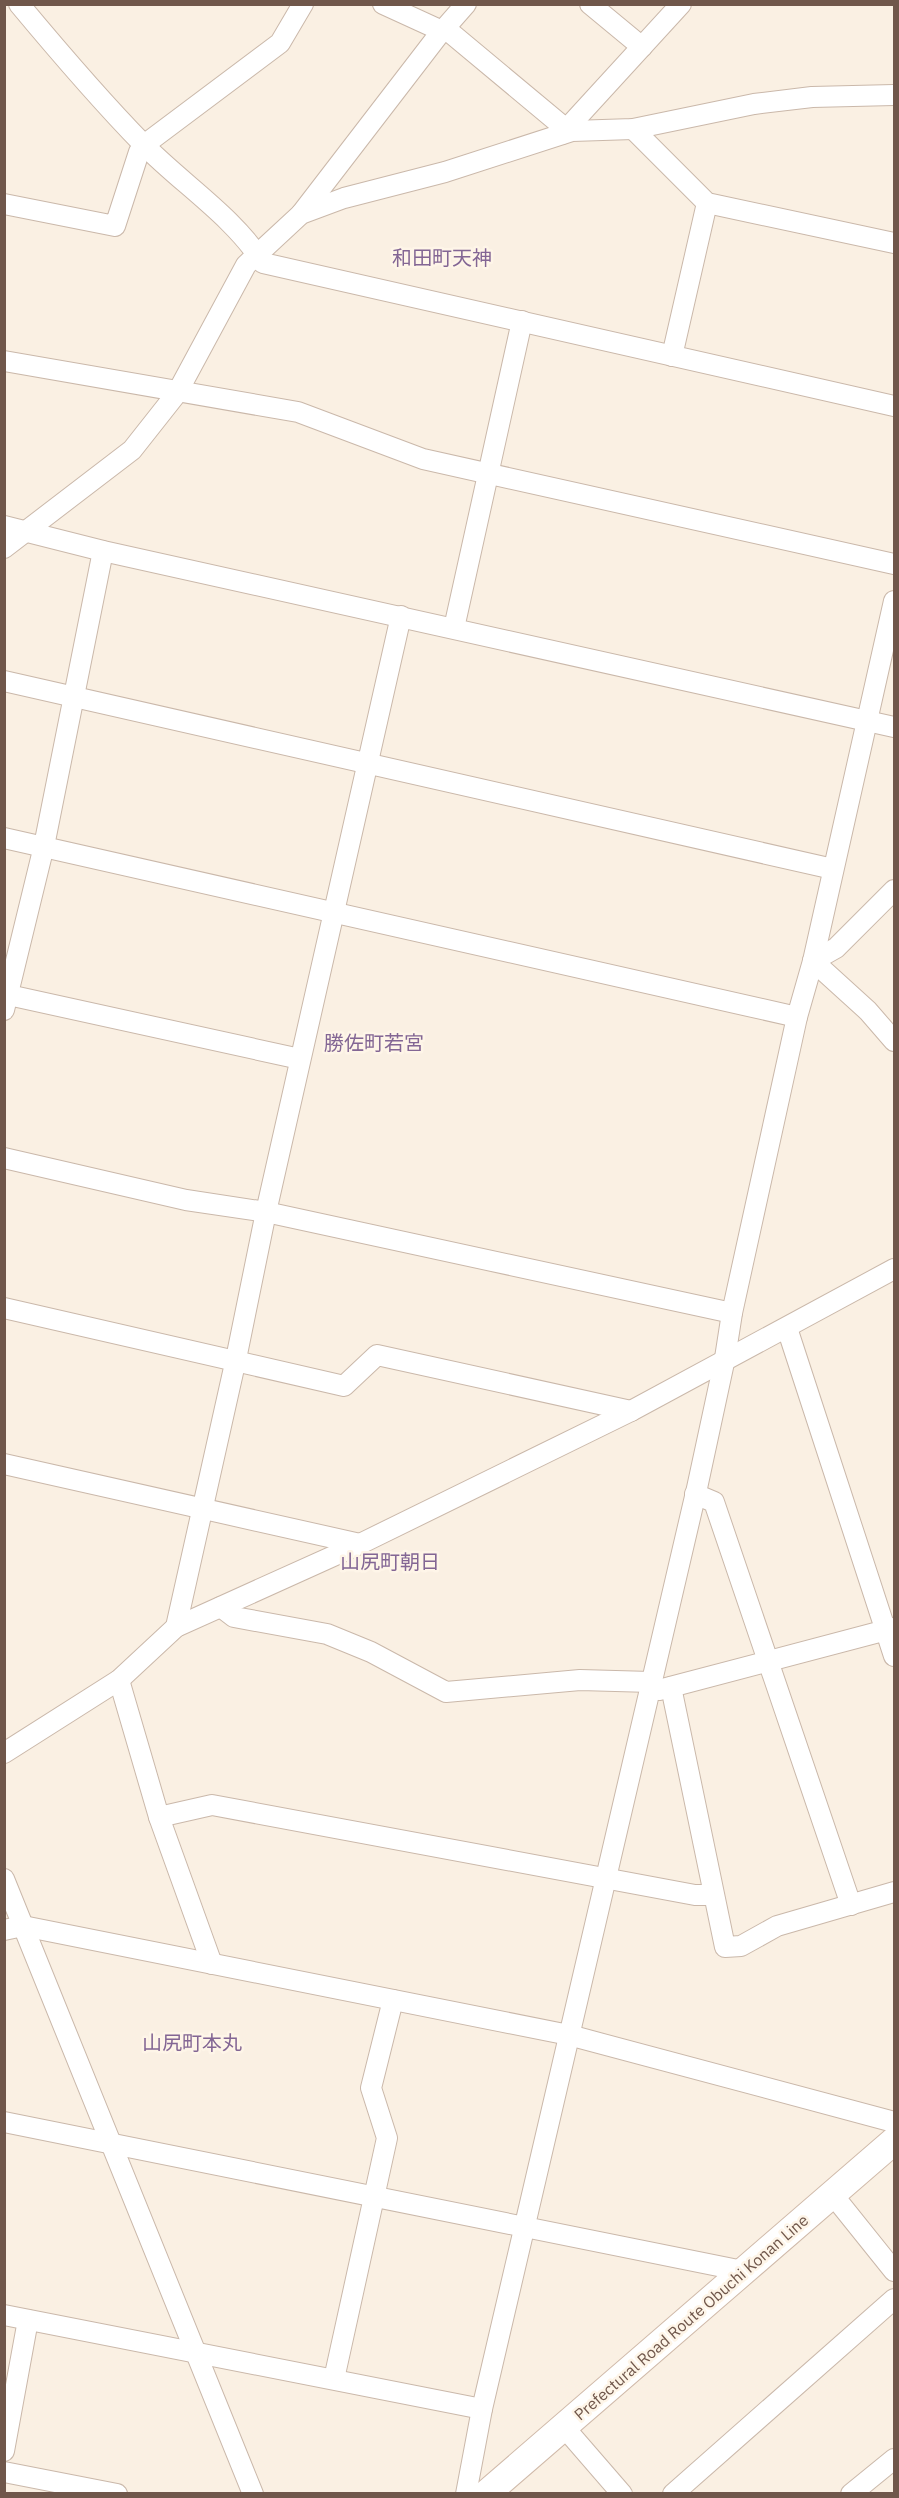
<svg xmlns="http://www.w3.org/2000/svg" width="899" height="2498" viewBox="0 0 899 2498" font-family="'IBM Plex Sans','Noto Sans JP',sans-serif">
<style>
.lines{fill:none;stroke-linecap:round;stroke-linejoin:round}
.street-casing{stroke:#cab8aa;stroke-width:22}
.secondary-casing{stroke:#d0baaa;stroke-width:29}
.street{stroke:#fff;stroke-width:20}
.secondary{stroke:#fff;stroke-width:27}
.labels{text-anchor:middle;stroke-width:5;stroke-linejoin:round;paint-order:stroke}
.street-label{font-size:16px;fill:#70574b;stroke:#fef5e8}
.quarter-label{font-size:20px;fill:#836694;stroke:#fef5e8}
</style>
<rect width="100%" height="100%" fill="#faf0e3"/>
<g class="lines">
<defs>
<g id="street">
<path d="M19,4C59,52 100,100 143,144C182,184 233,216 263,263L894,406"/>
<path d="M383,4L442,31"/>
<path d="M590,4L642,47"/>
<path d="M446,29L566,129"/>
<path d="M633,129L707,203L894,243"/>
<path d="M562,134L681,4"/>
<path d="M4,204L115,226L139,152L144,145L280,43L303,4"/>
<path d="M301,214L437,37L466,4"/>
<path d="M672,356L707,203"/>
<path d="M4,361L298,412L423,459L894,564"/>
<path d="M4,526L103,551L894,727"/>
<path d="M4,548L132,450L177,393L246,265L301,214L344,198L445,172L572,131L633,129L754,104L812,97L894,95"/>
<path d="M454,628L522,321"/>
<path d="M4,681L833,869"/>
<path d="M4,838L797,1017"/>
<path d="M813,961L868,1011L894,1041"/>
<path d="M813,961L836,948L894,890"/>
<path d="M4,994L300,1059"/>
<path d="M4,1010L44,846L103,551"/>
<path d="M4,1158L186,1200L266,1212L732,1313"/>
<path d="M4,1308L344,1386L377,1355L631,1411"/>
<path d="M787,1328L894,1656"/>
<path d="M4,1464L360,1544"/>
<path d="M695,1494L714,1502L851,1905"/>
<path d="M221,1607L234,1617L327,1634L371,1652L446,1692L580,1680L651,1682"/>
<path d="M176,1627L236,1359L266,1212L401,616"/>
<path d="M119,1680L159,1817L212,1964"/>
<path d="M671,1687L725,1947L741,1946L777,1926L894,1892"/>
<path d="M659,1690L894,1628"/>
<path d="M4,1753L119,1680L176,1627L360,1544L631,1411L894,1269"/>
<path d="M159,1817L212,1805L695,1895H713"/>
<path d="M4,1879L253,2494"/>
<path d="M4,1930L23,1926L569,2035L894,2122"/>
<path d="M4,2122L743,2271"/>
<path d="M833,2195L894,2271"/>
<path d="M4,2315L482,2409"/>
<path d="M334,2379L387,2138L371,2088L393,2000"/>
<path d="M564,2427L622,2494"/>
<path d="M4,2451L28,2320"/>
<path d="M4,2472L117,2494"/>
<path d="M466,2494L482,2409L697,1488L725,1358L732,1313L797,1017L813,961L894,601"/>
<path d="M673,2494L894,2299"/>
<path d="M851,2494L894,2459"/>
</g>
<path id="secondary" d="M486,2494L894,2141"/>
</defs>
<use href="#street" class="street-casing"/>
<use href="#secondary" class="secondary-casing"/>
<use href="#street" class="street"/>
<use href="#secondary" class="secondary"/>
</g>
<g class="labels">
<g class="street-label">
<text transform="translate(691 2317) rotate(-41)" y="6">Prefectural Road Route Obuchi Konan Line</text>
</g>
<g class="quarter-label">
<text x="442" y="265">和田町天神</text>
<text x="374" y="1050">勝佐町若宮</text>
<text x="390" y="1569">山尻町朝日</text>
<text x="192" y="2050">山尻町本丸</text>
</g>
</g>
<rect width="899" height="2498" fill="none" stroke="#70574b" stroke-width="12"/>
</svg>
